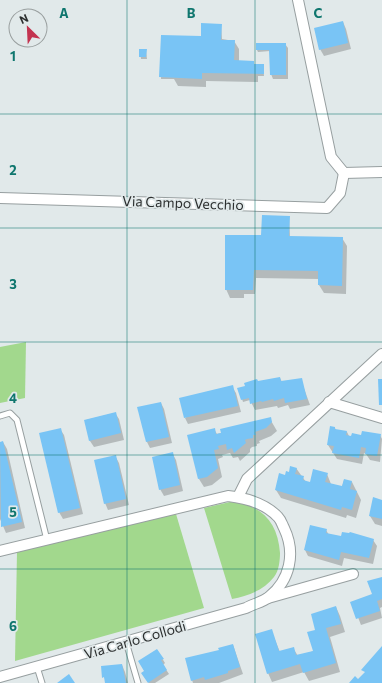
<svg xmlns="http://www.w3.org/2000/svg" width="382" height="683" viewBox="0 0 382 683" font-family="Commissioner,sans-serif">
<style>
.green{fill:#a2d88d}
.shadow{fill:#0003}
.building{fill:#79c4f5}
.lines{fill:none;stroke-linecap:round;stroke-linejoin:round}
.service-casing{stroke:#979fa0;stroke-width:7}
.minor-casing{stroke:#979fa0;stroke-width:12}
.service{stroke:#fff;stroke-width:5}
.minor{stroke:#fff;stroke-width:10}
.grid{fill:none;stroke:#0f766e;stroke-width:1;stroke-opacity:0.55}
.labels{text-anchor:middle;stroke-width:3.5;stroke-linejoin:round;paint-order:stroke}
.street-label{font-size:14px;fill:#2c2f2f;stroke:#e1e9ea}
.grid-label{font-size:13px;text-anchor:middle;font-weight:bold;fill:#0f766e;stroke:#e1e9ea;stroke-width:3.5;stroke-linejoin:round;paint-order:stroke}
</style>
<rect width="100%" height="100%" fill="#e1e9ea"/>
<g class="green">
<path d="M26,342L25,398L0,403V347Z"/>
<path d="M230,502C261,504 278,522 280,553C280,560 279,571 274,577C264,590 248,596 232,599L204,508Z"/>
<path d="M176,514L204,608L15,661L17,552Z"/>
</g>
<g class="shadow">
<path d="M343,22L346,29L351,49L324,56L320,49Z"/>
<path d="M221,25L222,39L234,41L239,49V61L253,62L255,65H263L264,76H258V82L206,81V87L178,86L174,79H161L162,36L202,37Z"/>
<path d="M285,44L288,48V79H273L271,74L270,51L258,52L257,50Z"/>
<path d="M140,50H146L147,59H141Z"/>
<path d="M289,217L290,237L342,238L347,246L346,294L324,293L319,285V279L256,278L255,294H244V298H230L226,289L263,236Z"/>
<path d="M280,378L282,382L301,380L310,405L290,409L288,405L278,408L277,406L255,410L250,400L243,402L239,389Z"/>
<path d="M232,387L236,393L241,412L188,424L185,418Z"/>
<path d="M161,403L164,409L172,443L150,448L147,442L139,408Z"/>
<path d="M115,413L119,419L124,440L94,447L90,441L86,420Z"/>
<path d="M270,419L277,431L271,436L259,441L260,443L257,444V446L252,447L250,449V452L240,461L238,457L233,458L230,453L222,455L223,457L218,459L222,477L212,485L204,487L199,479L214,429L217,434Z"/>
<path d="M335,428L336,430L347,432L349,436L380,435L382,439L380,462L370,460L366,454L364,453L362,464L337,459L328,445Z"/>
<path d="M60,429L64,435L83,514L63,519L59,512Z"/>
<path d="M3,442L7,449L25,528L6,533L0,519V443Z"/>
<path d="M172,453L176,460L183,491L164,496L160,489Z"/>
<path d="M115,456L119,463L129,505L108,510L105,503Z"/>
<path d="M296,468L306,482L310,483L327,474L331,484L342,487L344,480L352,482L361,500L356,518L347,515L346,518L281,498L276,490L285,476Z"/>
<path d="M382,501V526L375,524L370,516Z"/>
<path d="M326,530L329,535L373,540L377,546L373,564L344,558L342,566L308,556L305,550Z"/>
<path d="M382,578V607L380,608L382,618L361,625L352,602L373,595Z"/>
<path d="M336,607L340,616L345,632L330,637L340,672L309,681L304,672L272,682L268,673L271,630L280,652L293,648L298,656L314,651L316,631Z"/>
<path d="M233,645L243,674L219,683H193L192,680L220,651Z"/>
<path d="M157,650L165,663L163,665L169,674L155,683H149L142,673L145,671Z"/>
<path d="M122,665L125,672L128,683H106L102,667Z"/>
</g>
<g class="building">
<path d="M343,21L348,43L319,50L314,28Z"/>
<path d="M201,23L222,24L221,40H235L234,60L254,61V64H264V74L202,73V79L159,77L161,35L201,36Z"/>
<path d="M256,43H286V75H270L269,50H256Z"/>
<path d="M139,49H147L146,57H139Z"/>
<path d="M262,215L290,216L289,236L343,237L342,286L318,285V271L254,270L253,290H225V235H261Z"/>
<path d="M280,377L281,381L302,378L307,399L285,403L284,398L274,401L273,399L262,402L261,401L250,404L249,398L241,400L237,388L245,386L244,383L257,379L258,381Z"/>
<path d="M378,379H382V405H379Z"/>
<path d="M233,385L238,406L184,418L179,398Z"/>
<path d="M161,402L169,437L146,442L137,407Z"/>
<path d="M116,412L121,433L89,441L84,420Z"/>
<path d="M271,417L272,422L266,428L255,432L256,435H253V438L247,439L245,440L246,443L234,453L232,448L227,450L226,444L218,446L219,449L214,450L218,468L207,477L198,479L187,435L215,428L216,434L221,433L220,429Z"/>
<path d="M330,426L335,427V429L347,431L346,435L351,436L352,433L361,435L362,431L381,434L377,456L365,454L366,448L361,447L359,458L332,453L334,446L327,445Z"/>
<path d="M61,428L80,508L58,513L39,433Z"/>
<path d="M3,441L22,522L1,527L0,442Z"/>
<path d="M173,452L180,485L159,490L152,457Z"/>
<path d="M116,455L126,499L104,504L94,460Z"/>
<path d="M290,466L297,468L295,474L304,476L303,480L310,482L313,469L328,473L325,482L342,486L344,479L352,481L350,489L357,491L352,510L342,507L341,510L275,490L279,473L285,475L286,471L289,472Z"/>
<path d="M373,497L382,500V519L369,516Z"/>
<path d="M310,525L327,529L326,533L341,536L342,532L349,533L350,532L374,539L369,558L341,552L339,560L304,550Z"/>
<path d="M382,577V599L377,601L380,611L356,619L350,602L372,594L367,581Z"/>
<path d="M336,606L341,624L326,628L336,663L303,673L300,664L267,674L255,634L272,629L279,651L294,647L296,655L313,651L307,632L315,630L311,614Z"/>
<path d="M233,644L240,667L228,671V673L205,680L204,677L191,681L185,658L219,650L218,648Z"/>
<path d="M382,646V683H349L355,676L358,679L365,672L361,670Z"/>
<path d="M157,649L164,659L161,660L167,670L148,683L141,673L144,671L138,661Z"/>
<path d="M122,664L126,683H105L104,677L102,678L101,666Z"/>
<path d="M69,674L75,683H57Z"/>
</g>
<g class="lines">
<defs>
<g id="service">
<path d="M0,416L10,413L17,420L47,540"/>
<path d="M126,642L138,683"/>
<path d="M37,667L42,683"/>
</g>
<g id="minor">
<path d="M298,0L331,157L344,173L382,172"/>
<path d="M0,198L327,208L340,193L344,173"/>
<path d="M329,402L382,418"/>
<path d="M238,497L247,479L382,354"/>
<path d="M0,551L228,496C246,498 265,503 278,517C281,520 282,524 284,528C296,553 290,580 269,597C263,602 253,604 246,608L0,677"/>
<path d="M268,598L353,574"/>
</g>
</defs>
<use href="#service" class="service-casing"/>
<use href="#minor" class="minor-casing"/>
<use href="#service" class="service"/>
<use href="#minor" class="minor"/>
</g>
<path class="grid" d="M127,0V683M255,0V683M0,114H382M0,228H382M0,342H382M0,455H382M0,569H382"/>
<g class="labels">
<g class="street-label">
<text transform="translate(183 203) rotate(2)" y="5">Via Campo Vecchio</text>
<text transform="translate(135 640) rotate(-16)" y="5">Via Carlo Collodi</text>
</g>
</g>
<g class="grid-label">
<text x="64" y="18">A</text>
<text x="191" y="18">B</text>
<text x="318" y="18">C</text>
<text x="13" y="61">1</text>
<text x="13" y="175">2</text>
<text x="13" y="289">3</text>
<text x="13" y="403">4</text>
<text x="13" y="517">5</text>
<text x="13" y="631">6</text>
</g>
<g transform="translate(28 28) rotate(336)"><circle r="19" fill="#e1e9ea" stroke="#999f9f"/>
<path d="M0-3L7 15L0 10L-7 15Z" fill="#c33350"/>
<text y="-6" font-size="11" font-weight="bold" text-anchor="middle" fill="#2c2f2f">N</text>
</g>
</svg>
